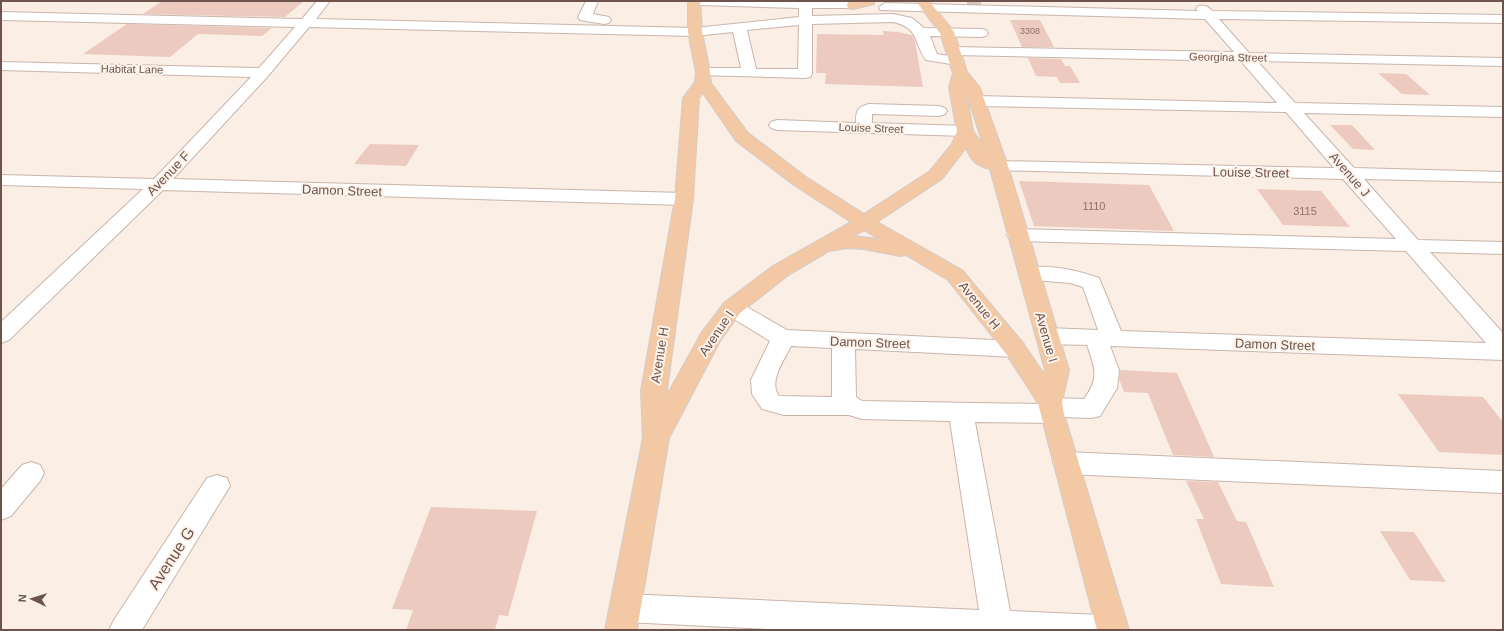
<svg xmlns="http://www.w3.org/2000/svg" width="1504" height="631" viewBox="0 0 1504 631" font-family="Helvetica,sans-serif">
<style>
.building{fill:#eccabf}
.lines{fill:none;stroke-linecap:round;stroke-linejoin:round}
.minor-tunnel{stroke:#d7c8bf;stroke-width:14;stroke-dasharray:14 7;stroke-linecap:butt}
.minor-casing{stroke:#c9b5ac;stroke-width:2}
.major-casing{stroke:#d4ccca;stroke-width:2}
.minor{fill:#fff;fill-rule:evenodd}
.major{fill:#f2c9a4;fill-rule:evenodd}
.labels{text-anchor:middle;stroke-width:4;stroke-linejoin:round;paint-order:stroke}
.far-number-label{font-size:9px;fill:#8e726a}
.far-street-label{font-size:11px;fill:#6f544d;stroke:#fdf3ea}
.number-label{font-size:11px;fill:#8e726a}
.street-label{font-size:13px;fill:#6f544d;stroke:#fdf3ea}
.near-street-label{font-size:16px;fill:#6f544d;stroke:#fdf3ea}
</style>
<rect width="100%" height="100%" fill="#faeee5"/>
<g class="building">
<path d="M162,1H304L285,17L143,14Z"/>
<path d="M1010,20H1040L1054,47H1022Z"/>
<path d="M127,24L272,28L262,36L198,34L170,57L83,54Z"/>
<path d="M883,31L898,32L912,35L915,41L923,87L825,84L826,73H816L817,34L884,35Z"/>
<path d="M1028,58L1061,59L1065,66H1070L1080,83H1060L1057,77L1036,76Z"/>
<path d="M1378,73L1406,74L1430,95L1402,94Z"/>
<path d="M1330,125H1352L1375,150L1353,149Z"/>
<path d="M370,144L419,145L406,166L354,164Z"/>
<path d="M1019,181L1149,185L1174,231L1034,226Z"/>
<path d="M1257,189L1321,191L1350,227L1283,225Z"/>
<path d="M1120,370L1177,373L1214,457L1173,455L1148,393L1124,392L1119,379Z"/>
<path d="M1398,394L1483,397L1503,422V455L1439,452Z"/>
<path d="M1186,481L1218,482L1237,521L1246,522L1274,587L1221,584L1196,519H1204Z"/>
<path d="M431,507L537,511L508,616L499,615L495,630H406L413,610L392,609Z"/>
<path d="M1380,531L1414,532L1446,582L1410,580Z"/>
</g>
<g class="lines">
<path class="minor-tunnel" d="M967,3H982"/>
<defs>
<g id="minor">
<path d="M317,1H330L316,19L695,28L799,17V8L700,5L694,1H845L850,2L851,5L850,8H812V16L893,14L912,18L924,28L981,29L986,30L988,33L986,36L981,37L930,36L937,54L962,58L964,61L962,64L957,65L926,60C913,42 920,28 893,22L812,24V74L810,77L805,78L698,75L696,72L698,69L703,68H741L733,32L695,36L309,27L268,76L173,179L684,193L691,195L693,199L691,203L684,205L163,190L9,340L1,343V322L143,189L1,185V175L154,179L251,77L1,70V62L259,68L295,27L1,20V12L302,19ZM799,25L798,69H756L747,30Z"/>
<path d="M586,1H598L593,14L609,17L611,20L609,23L604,24L580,20L578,17Z"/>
<path d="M885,3L1198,11L1196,9L1198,6C1205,5 1208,6 1212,11L1503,15V23L1219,19L1249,53L1503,58V66L1257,61L1295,103L1503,107V117L1304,113L1354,168L1503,172V182L1364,179L1418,240L1503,242V254L1430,252L1503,333V360L1110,346L1119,370L1117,388L1100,416L1091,418L1063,417L1061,421L1052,423L975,422L1010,611L1102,615L1113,620L1118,630H790L625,622L614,618L610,608L614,598L625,594L979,610L950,421L862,419L849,415H784L762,409L752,394L751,380L770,341L724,313L721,308L724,303L732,301L740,303L787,330L1015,341L1023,343L1026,349L1023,355L1015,357L855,349L856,397L862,401L1040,404L1042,400L1051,398L1084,399C1100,377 1095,369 1087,345L1047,344L1039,341L1036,336L1039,331L1047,328L1098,330L1083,287L1070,283L1022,279L1019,274L1022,269C1047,263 1076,270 1099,278L1121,331L1486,343L1406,251L1017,241L1010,239L1007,235L1010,231L1017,229L1396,239L1343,179L993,170L990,166L993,162L999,161L1334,168L1286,112L977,106L971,104L969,101L971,98L977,96L1277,103L1241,61L954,55L949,54L947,51L949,48L954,47L1234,52L1205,19L880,10L879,7ZM791,346L832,348V397L779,396C768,382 784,360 791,346Z"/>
<path d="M869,104L939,106L945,108L947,111L945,114L939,116L872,114V123L965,126L971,127L973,131L971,135L965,136L777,130L771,128L769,125L771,122L777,120L856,123C856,111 857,107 869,104Z"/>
<path d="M1066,452L1503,471V493L1066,474L1057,470L1053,463L1057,456Z"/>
<path d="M31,462L40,465L44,473L40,481L11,516L1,520V489L22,465Z"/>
<path d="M217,475L227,478L230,486L142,630H109L114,620L207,478Z"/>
</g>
<g id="major">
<path d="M688,1H700L702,32L710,72L711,83L748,133L806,177L864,214L930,171L952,144L957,131L949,87L953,73L940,33L916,1H929L954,32L967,72L980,88L1008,166L1069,370L1062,402L1064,414L1129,630H1097L1038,403L1007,355L948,280L906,255L900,256L864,249L847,248L829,251L787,276L740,313L720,341L669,438L637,630H605L643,438L641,391L675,199L683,98L695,82L696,72L688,32ZM966,91L986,154L981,142L973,131ZM703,93L736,141L794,185L851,222L773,266L724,303L702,332L666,397L693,199L699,98ZM966,148C971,161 977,166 990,169L1045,370L1044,374L1023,343L962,270L877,222L942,179ZM864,230L879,239L853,236Z"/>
<path d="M853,1H875L874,4L853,9L848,8L847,5L848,2Z"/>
</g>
</defs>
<use href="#minor" class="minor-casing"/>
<use href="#major" class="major-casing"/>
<use href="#minor" class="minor"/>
<use href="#major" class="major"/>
</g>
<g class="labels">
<g class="far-number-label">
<text x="1030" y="34">3308</text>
</g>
<g class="far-street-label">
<text transform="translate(1228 57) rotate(1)" y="4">Georgina Street</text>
<text transform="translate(132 69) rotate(1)" y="4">Habitat Lane</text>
<text transform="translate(871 128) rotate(2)" y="4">Louise Street</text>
</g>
<g class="number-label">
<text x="1094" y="210">1110</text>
<text x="1305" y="215">3115</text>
</g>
<g class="street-label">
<text transform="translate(1251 172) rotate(1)" y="5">Louise Street</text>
<text transform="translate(168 173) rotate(-46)" y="5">Avenue F</text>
<text transform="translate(1350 174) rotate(49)" y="5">Avenue J</text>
<text transform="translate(342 190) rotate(2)" y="5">Damon Street</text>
<text transform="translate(980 305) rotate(51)" y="5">Avenue H</text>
<text transform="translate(716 333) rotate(-56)" y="5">Avenue I</text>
<text transform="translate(1047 337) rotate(74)" y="5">Avenue I</text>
<text transform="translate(870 342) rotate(2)" y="5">Damon Street</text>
<text transform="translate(1275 344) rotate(2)" y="5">Damon Street</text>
<text transform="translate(659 355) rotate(-81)" y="5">Avenue H</text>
</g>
<g class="near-street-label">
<text transform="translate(171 558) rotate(-57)" y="6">Avenue G</text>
</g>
</g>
<rect width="1504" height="631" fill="none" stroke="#6f544d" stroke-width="4"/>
<g transform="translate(32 599) rotate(274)" stroke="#fdf3ea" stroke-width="3" paint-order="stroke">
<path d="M0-3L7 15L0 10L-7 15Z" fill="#6f544d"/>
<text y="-6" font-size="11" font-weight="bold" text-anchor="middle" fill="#6f544d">N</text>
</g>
</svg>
